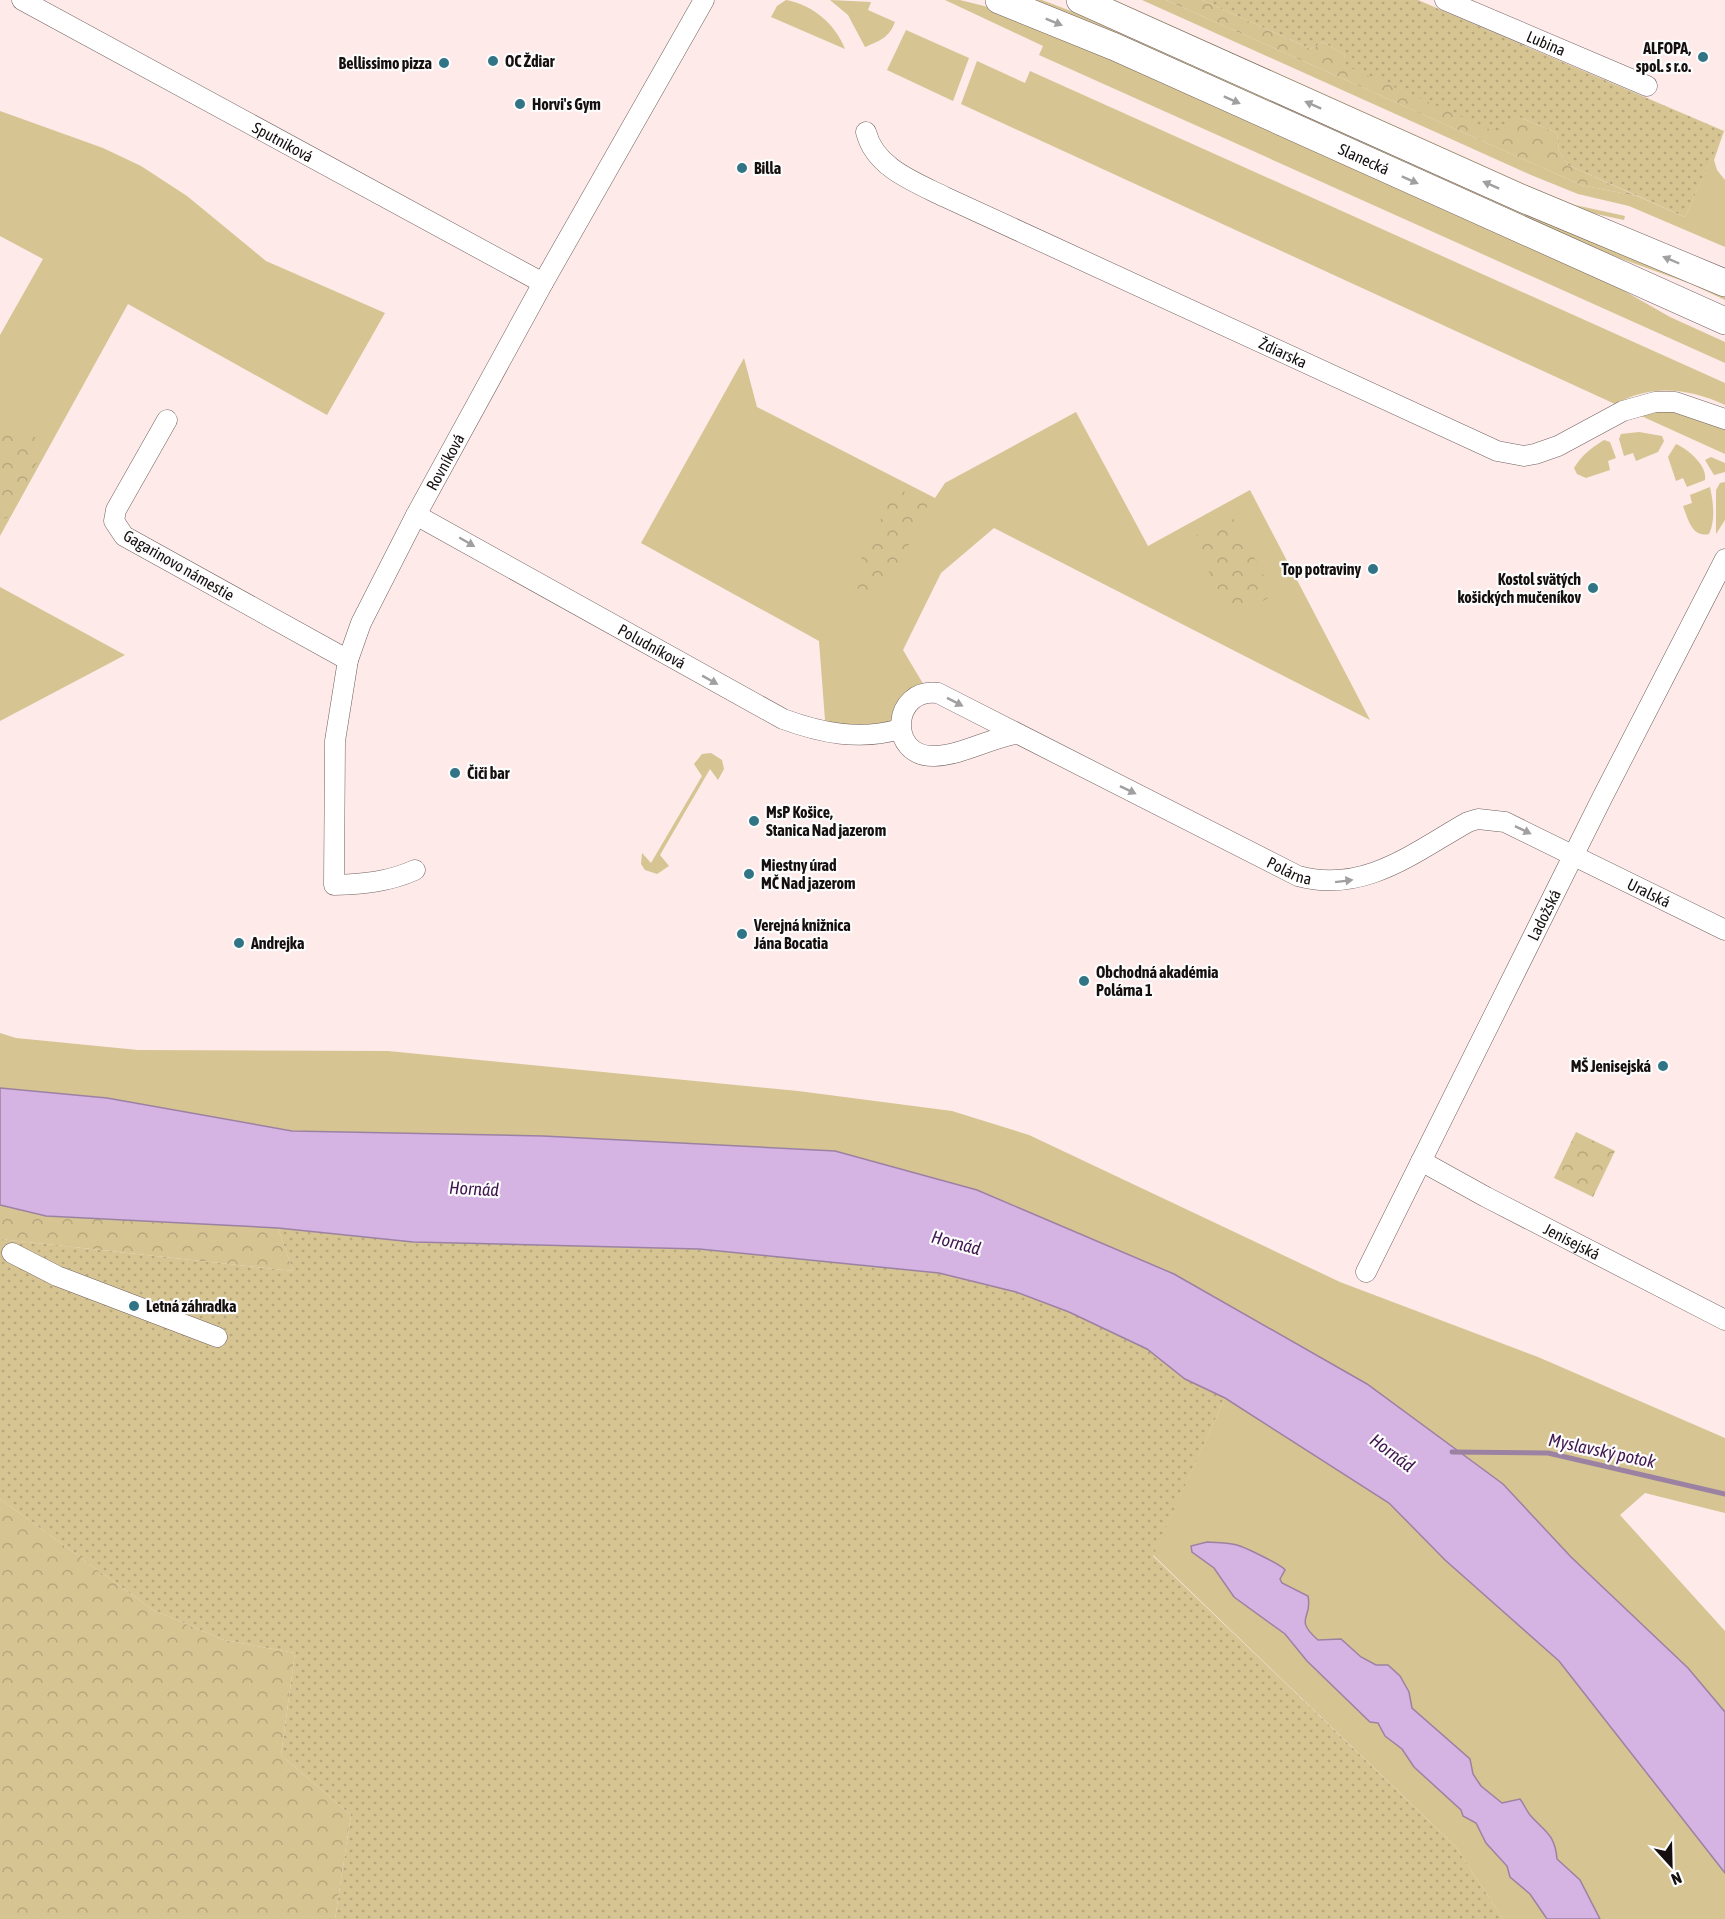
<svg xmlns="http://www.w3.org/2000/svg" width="1725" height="1919" viewBox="0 0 1725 1919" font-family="'Asap Condensed',sans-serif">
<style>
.grass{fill:#d6c492}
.forest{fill:url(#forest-crowns)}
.garden{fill:url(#garden-dots)}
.water{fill:#d5b3e2;stroke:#9b82a3;stroke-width:1.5}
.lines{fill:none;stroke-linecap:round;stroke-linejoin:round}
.stream{stroke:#9b82a3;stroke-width:5}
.minor-casing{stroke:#70605f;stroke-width:21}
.secondary-casing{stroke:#70605f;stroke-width:28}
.minor{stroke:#fff;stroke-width:20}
.secondary{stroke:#fff;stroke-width:27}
.oneway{fill:#a19f9f}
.poi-dot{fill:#317485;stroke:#fcfcfc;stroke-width:2}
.labels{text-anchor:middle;stroke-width:4.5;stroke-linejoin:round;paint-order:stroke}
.street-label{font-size:16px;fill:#150f0f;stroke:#fcfcfc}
.poi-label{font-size:16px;font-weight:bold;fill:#150f0f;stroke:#fcfcfc;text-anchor:start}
.water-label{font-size:18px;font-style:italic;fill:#40164e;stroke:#fcfcfc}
</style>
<defs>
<pattern id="forest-crowns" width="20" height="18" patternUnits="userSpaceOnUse" patternTransform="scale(1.5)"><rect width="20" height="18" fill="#d6c492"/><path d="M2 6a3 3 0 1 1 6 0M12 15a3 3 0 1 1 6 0" fill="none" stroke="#b7a77d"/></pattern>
<pattern id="garden-dots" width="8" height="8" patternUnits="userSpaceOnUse" patternTransform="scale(1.5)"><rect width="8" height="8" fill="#d6c492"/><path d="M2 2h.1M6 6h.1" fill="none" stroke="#b7a77d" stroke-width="1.8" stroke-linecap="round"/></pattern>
</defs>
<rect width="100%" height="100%" fill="#fdeae9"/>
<g class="grass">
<path d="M786,0C813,5 835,24 845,49L771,17L777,6Z"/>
<path d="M830,0L871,2L868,10L895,22C889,38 879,41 865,47L848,15Z"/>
<path d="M945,0H960L992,8L1110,56L1591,272L1670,317L1725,342V363L1039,55L1043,46Z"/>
<path d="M1026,0H1042L1118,29L1725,295V300L1691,284L1564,238Z"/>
<path d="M1106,0H1115L1527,185L1575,205L1625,216L1624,220L1573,209Z"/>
<path d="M1142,0H1166L1581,185L1637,196L1685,217L1725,128L1714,160L1717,170L1725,180V247L1629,206L1578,194L1531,175Z"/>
<path d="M906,30L969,58L953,101L887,70Z"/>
<path d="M977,61L1025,83L1030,71L1725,383V405C1688,388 1652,384 1615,404L961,104Z"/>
<path d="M0,111L103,148L141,166L187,196L266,261L385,313L327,415L128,304L0,536V335L43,259L0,236Z"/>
<path d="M744,358L757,407L935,498L945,483L1076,412L1148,546L1250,490L1370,720L994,528L941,573L903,650L928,692L900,729L826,733L819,641L641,543Z"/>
<path d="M1674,411L1725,427V454L1639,415L1643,412Z"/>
<path d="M1639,432L1662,436L1664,441L1658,452L1636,461L1633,453L1624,456L1619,439L1621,434Z"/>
<path d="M1604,440L1610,442L1616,458L1608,461L1610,470L1586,478L1577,474L1574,468C1582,455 1591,448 1604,440Z"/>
<path d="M1676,444C1688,449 1708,466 1705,480L1687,487L1683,478L1676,481L1668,457Z"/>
<path d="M1711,457L1725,463V472L1714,475L1705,460Z"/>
<path d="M1725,482V520L1716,534V490L1720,483Z"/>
<path d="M1710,487C1713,502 1716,519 1709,534C1692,538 1688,519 1683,506L1692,503L1690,495Z"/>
<path d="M0,587L125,655L0,721Z"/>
<path d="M711,753L722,760L724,769L718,780L710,769L660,855L669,866L657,874L645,870L641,864L642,853L651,863L702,776L694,764L702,754Z"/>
<path d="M0,1033L16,1038L138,1050L388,1051L798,1091L952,1111L1029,1135L1340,1282L1538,1357L1725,1438V1513L1645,1493L1620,1515L1725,1631V1712L1688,1668L1367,1384L1174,1274L977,1190L835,1151L543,1136L292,1131L107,1098L0,1088Z"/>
<path d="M1225,1398L1389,1503L1445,1560L1559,1661L1725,1873V1919H1503L1456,1847L1153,1555Z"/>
</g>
<g class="forest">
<path d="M1166,0H1202L1311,49L1323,42L1345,55L1343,64L1519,117L1557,133L1559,151L1568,165L1637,196L1581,185Z"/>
<path d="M0,418L47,444L7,518L0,519Z"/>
<path d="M896,488L929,503L894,575L865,592L849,584Z"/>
<path d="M1232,516L1274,595L1233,617L1191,538Z"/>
<path d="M1576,1132L1615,1151L1593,1197L1554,1178Z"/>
<path d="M0,1205L46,1216L278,1228L293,1271L0,1239Z"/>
<path d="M0,1499L153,1610L224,1640L295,1653L281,1755L351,1815L335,1919H0Z"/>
</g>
<g class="garden">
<path d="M1202,0H1418L1724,131L1685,217L1568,165L1559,151L1557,133L1519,117L1498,133L1342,64L1345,55L1323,42L1311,49Z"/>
<path d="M278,1228L413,1242L699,1249L939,1273L1016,1292L1069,1312L1147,1349L1185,1379L1225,1398L1153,1556L1456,1847L1503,1919H335L351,1815L281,1755L295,1653L224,1640L153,1610L0,1499V1239L293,1271Z"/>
</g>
<g class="water">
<path d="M0,1088L107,1098L292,1131L543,1136L835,1151L977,1190L1174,1274L1367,1384L1503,1484L1571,1557L1688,1668L1725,1712V1873L1559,1661L1445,1560L1389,1503L1225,1398L1185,1379L1147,1349L1069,1312L1016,1292L939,1273L699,1249L413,1242L278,1228L46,1216L0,1205Z"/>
<path d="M1207,1542C1217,1543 1230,1542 1240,1546C1248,1549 1282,1565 1285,1570L1280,1579L1282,1583L1308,1596C1313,1619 1293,1618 1318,1640L1341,1639L1361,1657L1376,1665H1388L1400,1676L1409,1692L1412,1708L1470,1759L1473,1774L1481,1786L1502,1803L1520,1799C1524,1804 1526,1810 1530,1815C1545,1832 1555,1834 1557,1859L1580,1880L1600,1919H1547L1530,1894L1510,1877L1507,1866L1486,1843L1476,1823L1463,1816L1461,1810L1414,1767L1402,1749L1385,1736L1378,1723L1370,1722L1307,1661L1285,1634L1234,1597L1214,1568L1192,1552L1191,1546Z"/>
</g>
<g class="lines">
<path class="stream" d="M1452,1452L1548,1453L1725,1494"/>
<defs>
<g id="minor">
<path id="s1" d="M22,0L543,283"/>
<path id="s2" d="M1445,0L1647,86"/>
<path id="s3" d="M866,132C875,168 915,182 945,197L1497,451L1524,456L1535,454L1558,446L1623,411L1655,402H1675L1725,419"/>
<path d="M167,420L116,510L114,521L124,536L348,660"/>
<path id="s4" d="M416,515L783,719C821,733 860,741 900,729"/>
<path id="s5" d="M1016,734C988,739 962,755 934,756C887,757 892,687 938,693L1298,876C1364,894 1413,853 1468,822L1478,819L1505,822L1725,930"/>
<path id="s6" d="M415,870C388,882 364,884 334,885L335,741L348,660L361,623L416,515L543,283L704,0"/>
<path id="s7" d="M1421,1161L1486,1197L1725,1320"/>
<path d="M12,1253L57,1276L217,1337"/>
<path id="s8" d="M1366,1272L1602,798L1725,559"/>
</g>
<g id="secondary">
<path id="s9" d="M999,0L1115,47L1725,321"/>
<path d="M1080,0L1521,198L1725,283"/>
</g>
</defs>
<use href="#minor" class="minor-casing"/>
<use href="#secondary" class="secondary-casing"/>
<use href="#minor" class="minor"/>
<use href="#secondary" class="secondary"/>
</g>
<defs><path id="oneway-solid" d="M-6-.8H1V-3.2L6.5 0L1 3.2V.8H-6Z" transform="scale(1.5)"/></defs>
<g class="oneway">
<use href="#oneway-solid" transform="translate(1054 22) rotate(22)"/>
<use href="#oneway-solid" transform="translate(1232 100) rotate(24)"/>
<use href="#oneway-solid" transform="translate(1313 105) rotate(-156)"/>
<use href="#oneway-solid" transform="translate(1410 180) rotate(24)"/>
<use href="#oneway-solid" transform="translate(1491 185) rotate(-156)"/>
<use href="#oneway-solid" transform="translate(1671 260) rotate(-157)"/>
<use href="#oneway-solid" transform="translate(467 542) rotate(30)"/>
<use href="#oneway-solid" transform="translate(710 680) rotate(29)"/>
<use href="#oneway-solid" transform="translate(955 702) rotate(27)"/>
<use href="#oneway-solid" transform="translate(1128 790) rotate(26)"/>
<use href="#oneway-solid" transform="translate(1523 830) rotate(26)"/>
<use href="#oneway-solid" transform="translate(1344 881) rotate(-7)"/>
</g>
<g class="poi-dot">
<circle cx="1703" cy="57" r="6"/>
<circle cx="493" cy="61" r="6"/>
<circle cx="444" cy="63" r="6"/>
<circle cx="520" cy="104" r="6"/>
<circle cx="742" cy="168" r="6"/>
<circle cx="1373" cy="569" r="6"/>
<circle cx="1593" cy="588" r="6"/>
<circle cx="455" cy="773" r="6"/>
<circle cx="754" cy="821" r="6"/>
<circle cx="749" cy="874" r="6"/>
<circle cx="742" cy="934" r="6"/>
<circle cx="239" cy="943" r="6"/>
<circle cx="1084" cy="981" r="6"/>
<circle cx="1663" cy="1066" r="6"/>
<circle cx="134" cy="1306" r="6"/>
</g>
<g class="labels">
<g class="street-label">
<text dy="6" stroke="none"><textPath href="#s2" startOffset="110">Lubina</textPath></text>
<text dy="6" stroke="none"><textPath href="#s1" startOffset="297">Sputniková</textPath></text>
<text dy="6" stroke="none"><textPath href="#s9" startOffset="398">Slanecká</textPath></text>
<text dy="6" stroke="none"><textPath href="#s3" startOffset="478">Ždiarska</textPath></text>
<text dy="6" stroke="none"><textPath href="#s6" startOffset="530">Rovníková</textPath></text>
<text transform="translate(179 565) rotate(30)" y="6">Gagarinovo námestie</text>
<text dy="6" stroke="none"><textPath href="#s4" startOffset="270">Poludníková</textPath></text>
<text dy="6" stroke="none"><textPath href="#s5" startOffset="586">Polárna</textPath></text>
<text dy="6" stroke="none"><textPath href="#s5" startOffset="978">Uralská</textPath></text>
<text dy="6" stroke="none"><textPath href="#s8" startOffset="399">Ladožská</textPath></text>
<text dy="6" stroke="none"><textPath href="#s7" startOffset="171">Jenisejská</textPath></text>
</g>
<g class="poi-label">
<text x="1691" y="54" text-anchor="end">ALFOPA,<tspan x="1691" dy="18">spol. s r.o.</tspan></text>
<text x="505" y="67">OC Ždiar</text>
<text x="432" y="69" text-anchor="end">Bellissimo pizza</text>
<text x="532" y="110">Horvi's Gym</text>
<text x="754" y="174">Billa</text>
<text x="1361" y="575" text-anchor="end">Top potraviny</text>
<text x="1581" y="585" text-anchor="end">Kostol svätých<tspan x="1581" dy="18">košických mučeníkov</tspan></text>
<text x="467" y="779">Čiči bar</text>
<text x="766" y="818">MsP Košice,<tspan x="766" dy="18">Stanica Nad jazerom</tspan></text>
<text x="761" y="871">Miestny úrad<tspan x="761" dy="18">MČ Nad jazerom</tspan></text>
<text x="754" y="931">Verejná knižnica<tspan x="754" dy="18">Jána Bocatia</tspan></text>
<text x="251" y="949">Andrejka</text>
<text x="1096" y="978">Obchodná akadémia<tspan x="1096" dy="18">Polárna 1</tspan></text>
<text x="1651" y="1072" text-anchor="end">MŠ Jenisejská</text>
<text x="146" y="1312">Letná záhradka</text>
</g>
<g class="water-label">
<text transform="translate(474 1189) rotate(3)" y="6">Hornád</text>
<text transform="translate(956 1243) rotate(15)" y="6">Hornád</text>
<text transform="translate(1602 1451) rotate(12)" y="6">Myslavský potok</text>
<text transform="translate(1392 1453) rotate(37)" y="6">Hornád</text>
</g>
</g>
<g transform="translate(1671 1865) rotate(158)" stroke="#fcfcfc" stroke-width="4.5" paint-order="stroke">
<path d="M0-4.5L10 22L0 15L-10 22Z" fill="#150f0f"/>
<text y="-9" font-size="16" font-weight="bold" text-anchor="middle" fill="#150f0f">N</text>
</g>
</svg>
